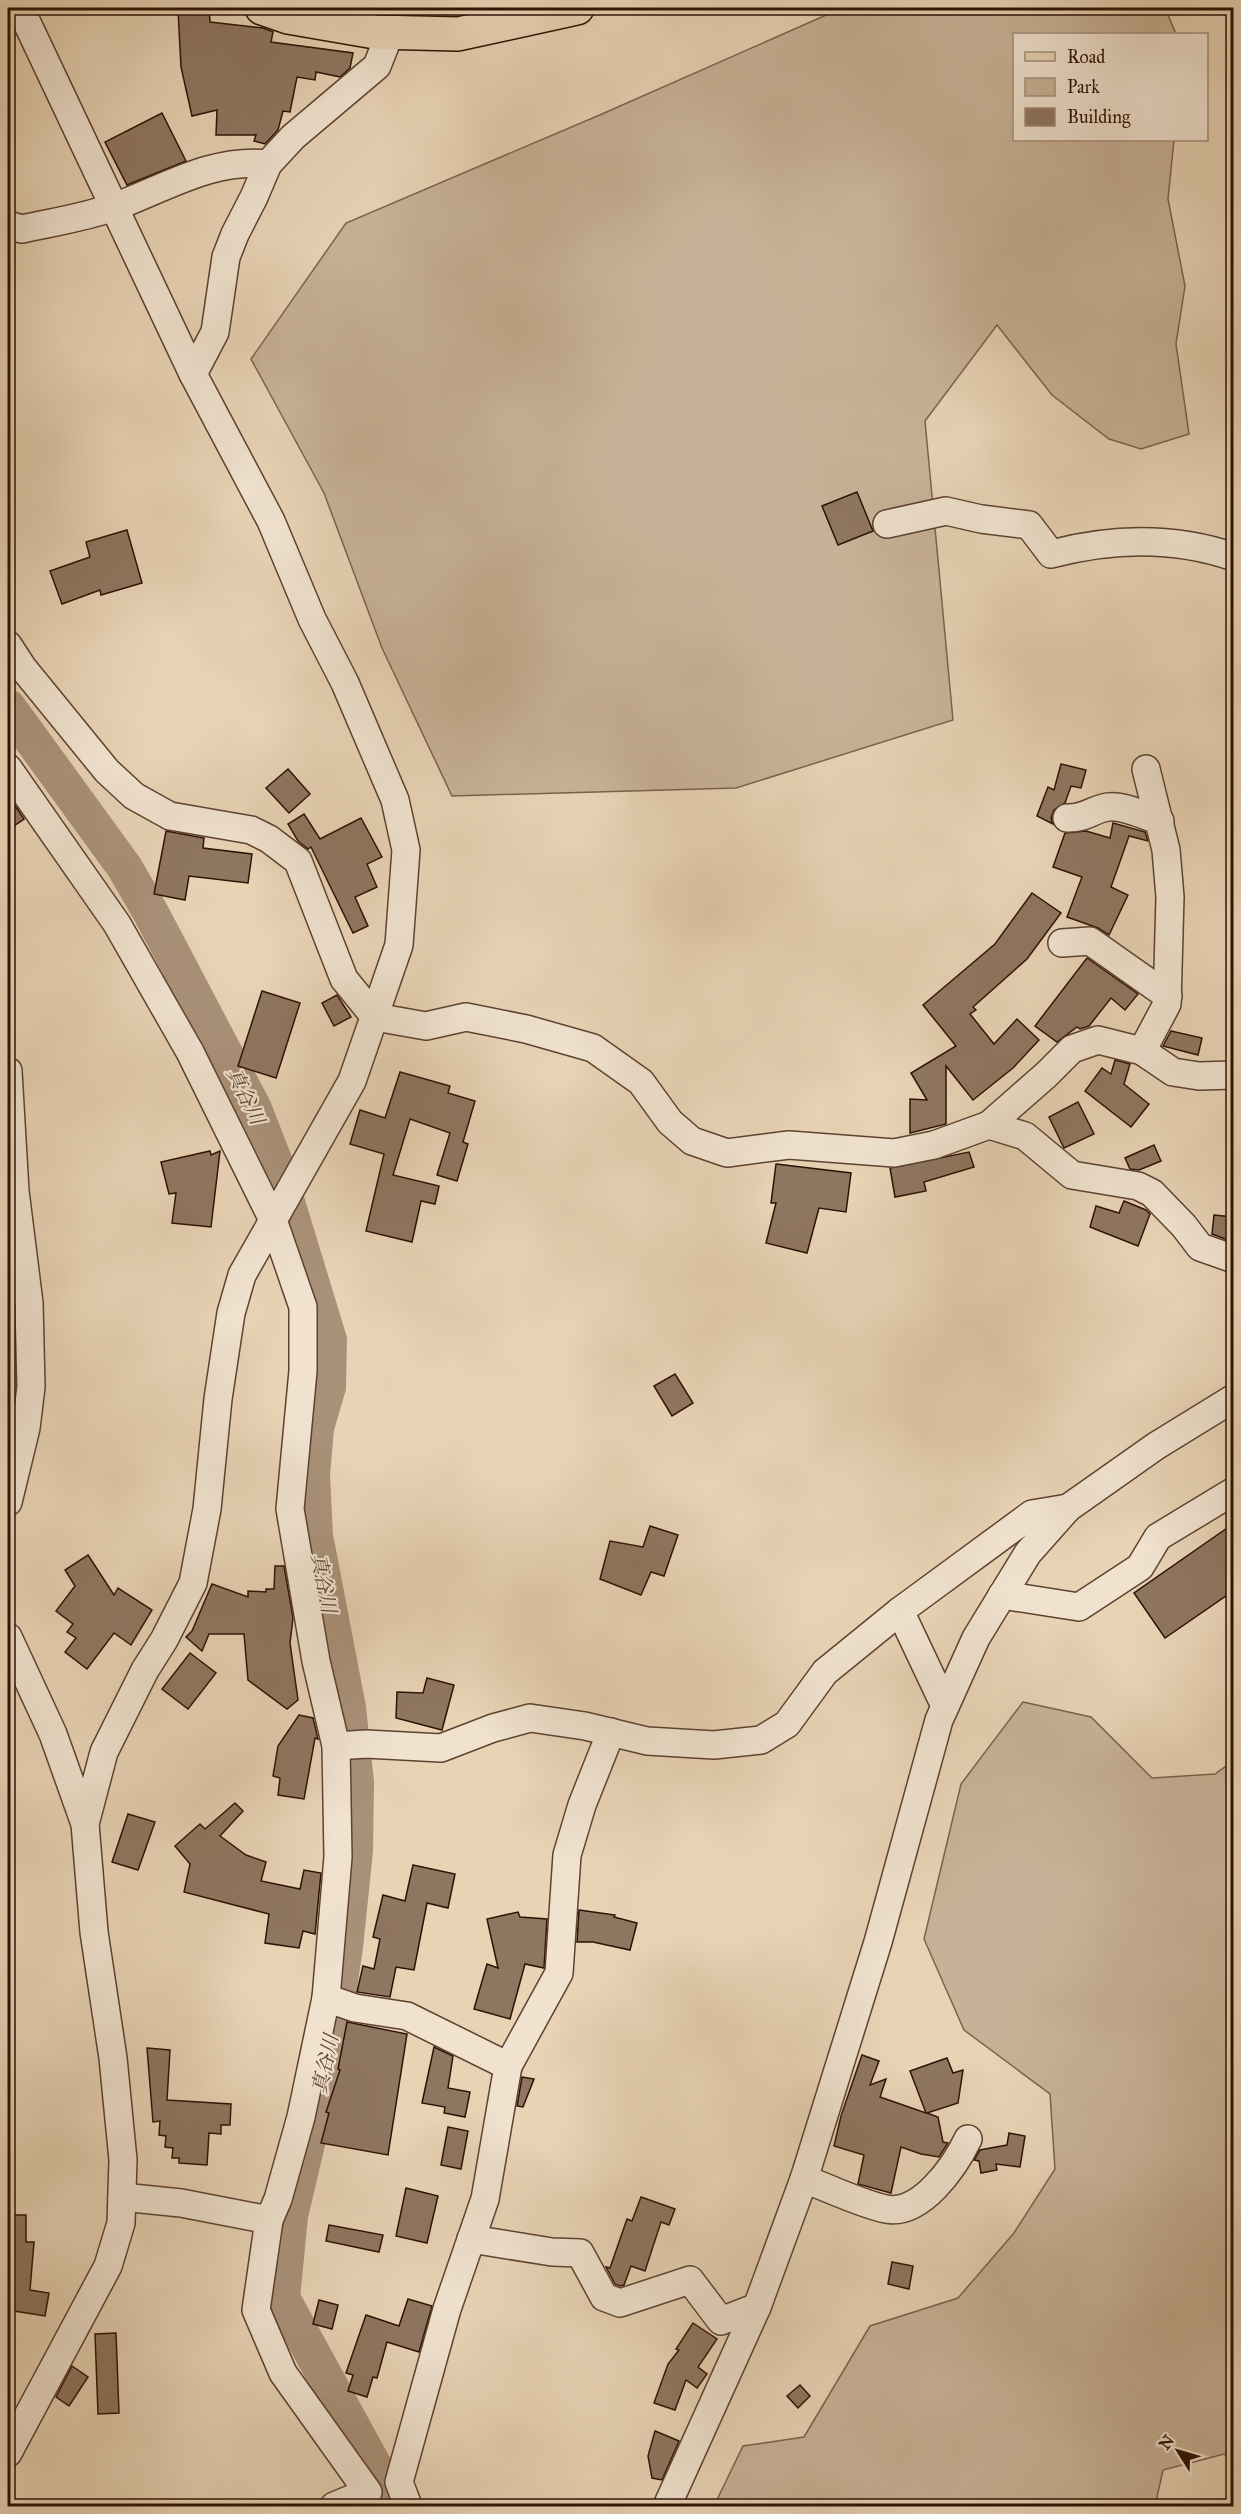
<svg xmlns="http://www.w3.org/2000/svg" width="1241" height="2514" viewBox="0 0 1241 2514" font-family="'IM FELL Great Primer','Noto Serif JP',serif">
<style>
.green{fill:#c8b297;stroke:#7b624e;stroke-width:1.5}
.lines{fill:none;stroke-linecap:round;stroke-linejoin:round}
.river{stroke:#a99179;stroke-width:36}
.building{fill:#8f7660;stroke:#2e1204;stroke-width:1.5}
.minor-casing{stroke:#5c4230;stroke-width:30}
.major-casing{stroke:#2e1204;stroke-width:36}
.minor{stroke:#f0e2cf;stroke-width:27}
.major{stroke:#e8d3b5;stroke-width:33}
.labels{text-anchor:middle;stroke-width:4.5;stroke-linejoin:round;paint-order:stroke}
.water-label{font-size:20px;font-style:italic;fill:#5f4533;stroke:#f0e2cf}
</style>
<rect width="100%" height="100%" fill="#e8d3b5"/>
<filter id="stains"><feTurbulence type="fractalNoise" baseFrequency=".00333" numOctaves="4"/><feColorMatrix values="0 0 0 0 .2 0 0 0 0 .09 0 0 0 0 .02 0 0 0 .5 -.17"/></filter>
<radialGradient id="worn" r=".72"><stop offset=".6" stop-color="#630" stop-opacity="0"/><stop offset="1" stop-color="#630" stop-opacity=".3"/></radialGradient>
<g class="green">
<path d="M842,8H1165L1176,34H1014V140H1174L1168,199L1185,286L1176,344L1189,434L1141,449L1109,439L1052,395L997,325L925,421L953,720L736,788L452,796L382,648L324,493L251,359L346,223L602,114Z"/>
<path d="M1023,1702L1091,1717L1152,1778L1215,1774L1233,1761V2461L1224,2454L1163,2470L1155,2506H714L743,2446L804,2437L870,2326L958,2298L1014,2233L1055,2169L1050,2094L964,2030L924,1939L961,1784Z"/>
</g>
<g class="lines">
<path class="river" d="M8,707L125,868L152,915L254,1109L275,1163L329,1340L328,1387L316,1428L312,1475L315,1536L348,1708L356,1782L355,1851L345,1947L331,2041L290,2216L282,2298L380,2477L392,2506"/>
</g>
<g class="building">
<path d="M209,8L210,22L263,28L273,32L271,42L353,53L350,68L340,77L316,72L315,80L297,77L290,112L283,111L278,130L265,144L254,141L256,135H216L217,110L192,116L181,67L178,10Z"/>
<path d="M162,113L186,161L127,185L105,142Z"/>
<path d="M857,492L873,531L838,545L822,506Z"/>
<path d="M127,530L142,583L101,595L100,590L62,604L50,571L90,557L86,542Z"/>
<path d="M1061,764L1086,770L1081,788L1071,786L1065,803L1054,810L1051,818L1053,824L1037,816L1048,787L1054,790Z"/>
<path d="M288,769L310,794L289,813L266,788Z"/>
<path d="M8,795L24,819L8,830Z"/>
<path d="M304,814L320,839L361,818L382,857L367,864L377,887L355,897L368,926L353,933L311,847L308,849L298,841L288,824Z"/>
<path d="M1113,823L1145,832L1148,841L1129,836L1111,887L1128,895L1109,935L1098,928L1067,917L1082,877L1053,867L1065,833L1086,831L1110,838Z"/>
<path d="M166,831L204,838L203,848L252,854L248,883L189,876L185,900L154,894Z"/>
<path d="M1032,893L1061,913L1027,959L973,1007L976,1010L970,1014L994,1044L1017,1019L1039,1040L1013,1068L973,1100L946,1066V1124L910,1133V1099L927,1100L911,1073L956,1046L923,1005L995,944Z"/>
<path d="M1087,958L1138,994L1125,1010L1111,998L1089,1026L1080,1029L1077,1027L1057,1042L1035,1026Z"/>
<path d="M262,991L300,1003L276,1078L238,1066Z"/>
<path d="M337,995L351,1017L334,1026L322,1003Z"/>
<path d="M1171,1031L1202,1038L1198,1055L1163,1046Z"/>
<path d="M1115,1060L1130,1064L1124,1084L1149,1104L1131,1127L1085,1091L1102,1068L1111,1074Z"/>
<path d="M400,1072L450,1086L448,1093L475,1101L463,1142L468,1144L457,1181L437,1175L450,1133L410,1119L393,1175L439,1186L435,1204L421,1201L412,1242L366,1231L384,1154L350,1144L360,1110L385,1118Z"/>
<path d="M1078,1102L1094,1134L1064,1148L1049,1117Z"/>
<path d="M1154,1145L1161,1161L1139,1170L1130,1169L1125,1158Z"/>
<path d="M210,1151L211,1155L220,1151L211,1227L172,1223L176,1193L169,1194L161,1162Z"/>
<path d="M969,1152L974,1167L924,1182L926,1191L895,1197L890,1168Z"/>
<path d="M776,1164L851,1173L846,1212L819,1208L807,1253L766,1243L776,1203H771Z"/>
<path d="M1124,1201L1146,1210L1150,1214L1138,1246L1090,1227L1096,1206L1119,1213Z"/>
<path d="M1214,1215L1233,1217V1242L1212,1234Z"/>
<path d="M675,1374L693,1403L672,1416L654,1386Z"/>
<path d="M1233,1524V1591L1165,1638L1134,1593Z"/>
<path d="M650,1526L678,1535L664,1576L651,1572L641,1595L600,1579L610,1541L643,1547Z"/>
<path d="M88,1555L114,1595L118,1588L152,1610L131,1645L114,1633L87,1669L65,1652L76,1638L67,1632L73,1624L56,1611L75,1586L65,1570Z"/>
<path d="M275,1566H284L293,1618L290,1643L298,1700L287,1709L248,1680L244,1634H209L202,1651L186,1637L192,1631L212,1584L248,1597V1591L266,1592V1589H274Z"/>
<path d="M190,1653L216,1673L188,1709L162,1689Z"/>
<path d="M427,1678L454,1685L442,1730L396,1718L397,1692L423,1693Z"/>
<path d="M299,1715L313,1718L318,1739L315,1738L304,1799L278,1795L280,1778L273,1776L278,1746Z"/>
<path d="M235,1803L243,1811L220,1836L246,1855L266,1862L261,1881L300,1889L304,1870L321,1873L315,1934L303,1931L299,1948L265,1943L269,1914L184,1892L190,1864L175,1846L200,1824L205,1829Z"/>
<path d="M128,1814L155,1822L138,1870L112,1862Z"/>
<path d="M413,1865L455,1874L448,1908L427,1903L414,1970L396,1967L390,1997L357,1992L363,1966L374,1969L380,1939L373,1937L383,1895L405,1901Z"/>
<path d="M579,1910L615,1915L614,1917L637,1923L630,1950L593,1942H577Z"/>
<path d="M518,1912L520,1917L547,1919L544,1968L525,1964L510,2019L474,2009L487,1964L498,1968L487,1919Z"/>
<path d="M347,2022L407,2034L388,2155L321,2143L329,2113L326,2112L340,2070L338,2069Z"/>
<path d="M434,2047L453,2056L448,2088L470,2092L465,2117L444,2113L445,2107L422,2103Z"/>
<path d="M147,2048L170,2050L167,2100L231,2104L230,2125H221V2134L209,2133L207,2165L179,2163V2158H172L173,2148L165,2147L166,2136L159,2135L160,2121L153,2122Z"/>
<path d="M862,2055L879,2061L870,2085L886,2079L880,2097L926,2113L910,2071L947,2058L953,2073L963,2070L958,2103L927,2113L938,2117L943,2142L948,2143L939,2157L921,2154L901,2147L891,2193L858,2184L864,2155L834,2146L841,2116Z"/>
<path d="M522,2077L534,2079L523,2107L517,2106Z"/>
<path d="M448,2127L468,2131L461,2169L441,2165Z"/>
<path d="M1009,2133L1025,2136L1020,2167L996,2164L997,2170L981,2173L979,2161L974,2160L980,2150L1007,2145Z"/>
<path d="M406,2188L438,2196L427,2243L396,2236Z"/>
<path d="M641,2197L675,2209L669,2225L661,2222L645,2271L631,2266L624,2285L620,2286L615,2284L606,2267L610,2268L627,2219L632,2221Z"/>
<path d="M8,2215H26V2242H34L30,2290L49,2293L45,2316L8,2310Z"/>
<path d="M329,2225L383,2235L379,2252L326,2241Z"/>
<path d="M892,2262L913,2266L909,2289L888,2284Z"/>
<path d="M408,2299L432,2306L419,2352L387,2342L377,2378L373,2377L367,2397L348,2391L353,2375L346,2373L366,2315L399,2326Z"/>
<path d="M319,2300L338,2305L332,2329L313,2324Z"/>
<path d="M693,2323L717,2339L698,2367L707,2374L697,2388L686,2380L675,2410L654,2403L668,2364L679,2350L676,2349Z"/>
<path d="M116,2333L119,2413L98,2414L95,2334Z"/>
<path d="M72,2366L88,2377L69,2406L56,2397Z"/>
<path d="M800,2385L810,2396L798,2408L787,2396Z"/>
<path d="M655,2431L679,2441L662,2480L652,2478L648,2456Z"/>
</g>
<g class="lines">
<defs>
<g id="minor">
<path d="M8,225L22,229C54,222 87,217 117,206C167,187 213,158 268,164"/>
<path d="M193,374L215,332L226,257L235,234L254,197L268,164L293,137L377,66L390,33"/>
<path d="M887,524L946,511L981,519L1029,525L1051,554C1112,538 1173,536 1234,557"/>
<path d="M8,645L23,668L107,771L134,796L170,816L251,830L269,839L298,861L344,979L375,1017L426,1026L466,1017L526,1029L593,1048L641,1082L670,1122L692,1141L727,1153L789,1145L894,1153L934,1145L989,1125L1046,1075L1072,1049L1098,1040L1142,1051L1173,1072L1199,1076L1234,1075"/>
<path d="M8,768L117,924L190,1052L273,1220L303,1307V1371L290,1509L316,1661L336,1746L338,1857L326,1998L301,2117L278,2199L269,2220L181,2203L122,2197"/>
<path d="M1067,818C1085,819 1093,809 1108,807C1124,805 1145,816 1160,821"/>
<path d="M1062,943L1090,941L1168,996"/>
<path d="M1142,1051L1167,1004L1170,897L1166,850L1146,769"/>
<path d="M8,1071L15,1191L29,1303L31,1387L26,1428L8,1502"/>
<path d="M989,1125L1025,1136L1072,1175L1138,1186L1152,1193L1184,1226L1200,1247L1234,1259"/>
<path d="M1002,1595L1079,1607L1140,1567L1158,1537L1234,1491"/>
<path d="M900,1611L945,1706"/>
<path d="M8,1637L53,1734L85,1824"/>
<path d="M336,1746L366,1744L441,1748L493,1728L530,1718L585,1726L647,1741L714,1745L761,1740L787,1724L825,1672L900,1611L1032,1514L1068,1508"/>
<path d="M326,1998L355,2008L407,2016L508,2066L559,1973L567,1855L582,1805L611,1732"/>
<path d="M804,2179C829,2188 861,2204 886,2209C921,2216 955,2166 968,2139"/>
<path d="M269,2220L256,2310L283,2373L368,2492L334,2506"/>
<path d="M471,2239L552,2252L580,2253L604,2297L620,2303L690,2280L721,2321L757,2307"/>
<path d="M8,2453L108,2266L121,2223L123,2160L113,2058L94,1932L85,1824L104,1752L145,1670L164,1640L193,1583L207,1509L218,1399L231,1313L242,1275L352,1081L399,945L406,850L395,800L345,683L312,619L271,521L193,374L20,8"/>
<path d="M408,2506L399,2482L447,2309L485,2199L508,2066"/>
<path d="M667,2506L757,2307L804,2179L878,1942L939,1720L976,1638L1028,1553L1068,1508L1156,1446L1234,1398"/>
</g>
<path id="major" d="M262,8L288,17L375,32L458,34L577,8"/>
</defs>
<use href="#minor" class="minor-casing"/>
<use href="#major" class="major-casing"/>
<use href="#minor" class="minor"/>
<use href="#major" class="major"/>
</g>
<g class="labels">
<g class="water-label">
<text transform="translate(246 1096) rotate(64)" y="7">真谷川</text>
<text transform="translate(324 1583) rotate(79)" y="7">真谷川</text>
<text transform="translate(325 2064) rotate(-78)" y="7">真谷川</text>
</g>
</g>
<rect width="1241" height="2514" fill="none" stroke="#e8d3b5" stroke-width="30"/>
<rect x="9" y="9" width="1223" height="2496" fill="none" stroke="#2e1204" stroke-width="3"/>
<rect x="15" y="15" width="1211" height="2484" fill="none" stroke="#2e1204" stroke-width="1.5"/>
<rect x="1013" y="33" width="195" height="108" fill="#f0e2cf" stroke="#a28f7e" stroke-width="1.5"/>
<rect x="1025" y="52" width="30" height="9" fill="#e8d3b5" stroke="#a28f7e" stroke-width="1.5"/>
<text x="1067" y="63" font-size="18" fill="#2e1204">Road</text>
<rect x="1025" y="78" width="30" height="18" fill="#c8b297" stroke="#a28f7e" stroke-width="1.5"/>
<text x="1067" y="93" font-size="18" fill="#2e1204">Park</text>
<rect x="1025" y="108" width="30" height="18" fill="#8f7660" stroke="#a28f7e" stroke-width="1.5"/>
<text x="1067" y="123" font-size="18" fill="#2e1204">Building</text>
<g transform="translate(1178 2451) rotate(307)" stroke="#f0e2cf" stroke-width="4.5" paint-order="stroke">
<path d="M0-4.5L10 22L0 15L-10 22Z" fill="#2e1204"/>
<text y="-9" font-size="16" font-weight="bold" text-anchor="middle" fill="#2e1204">N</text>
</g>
<rect width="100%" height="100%" filter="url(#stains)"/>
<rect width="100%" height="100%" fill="url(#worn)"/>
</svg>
